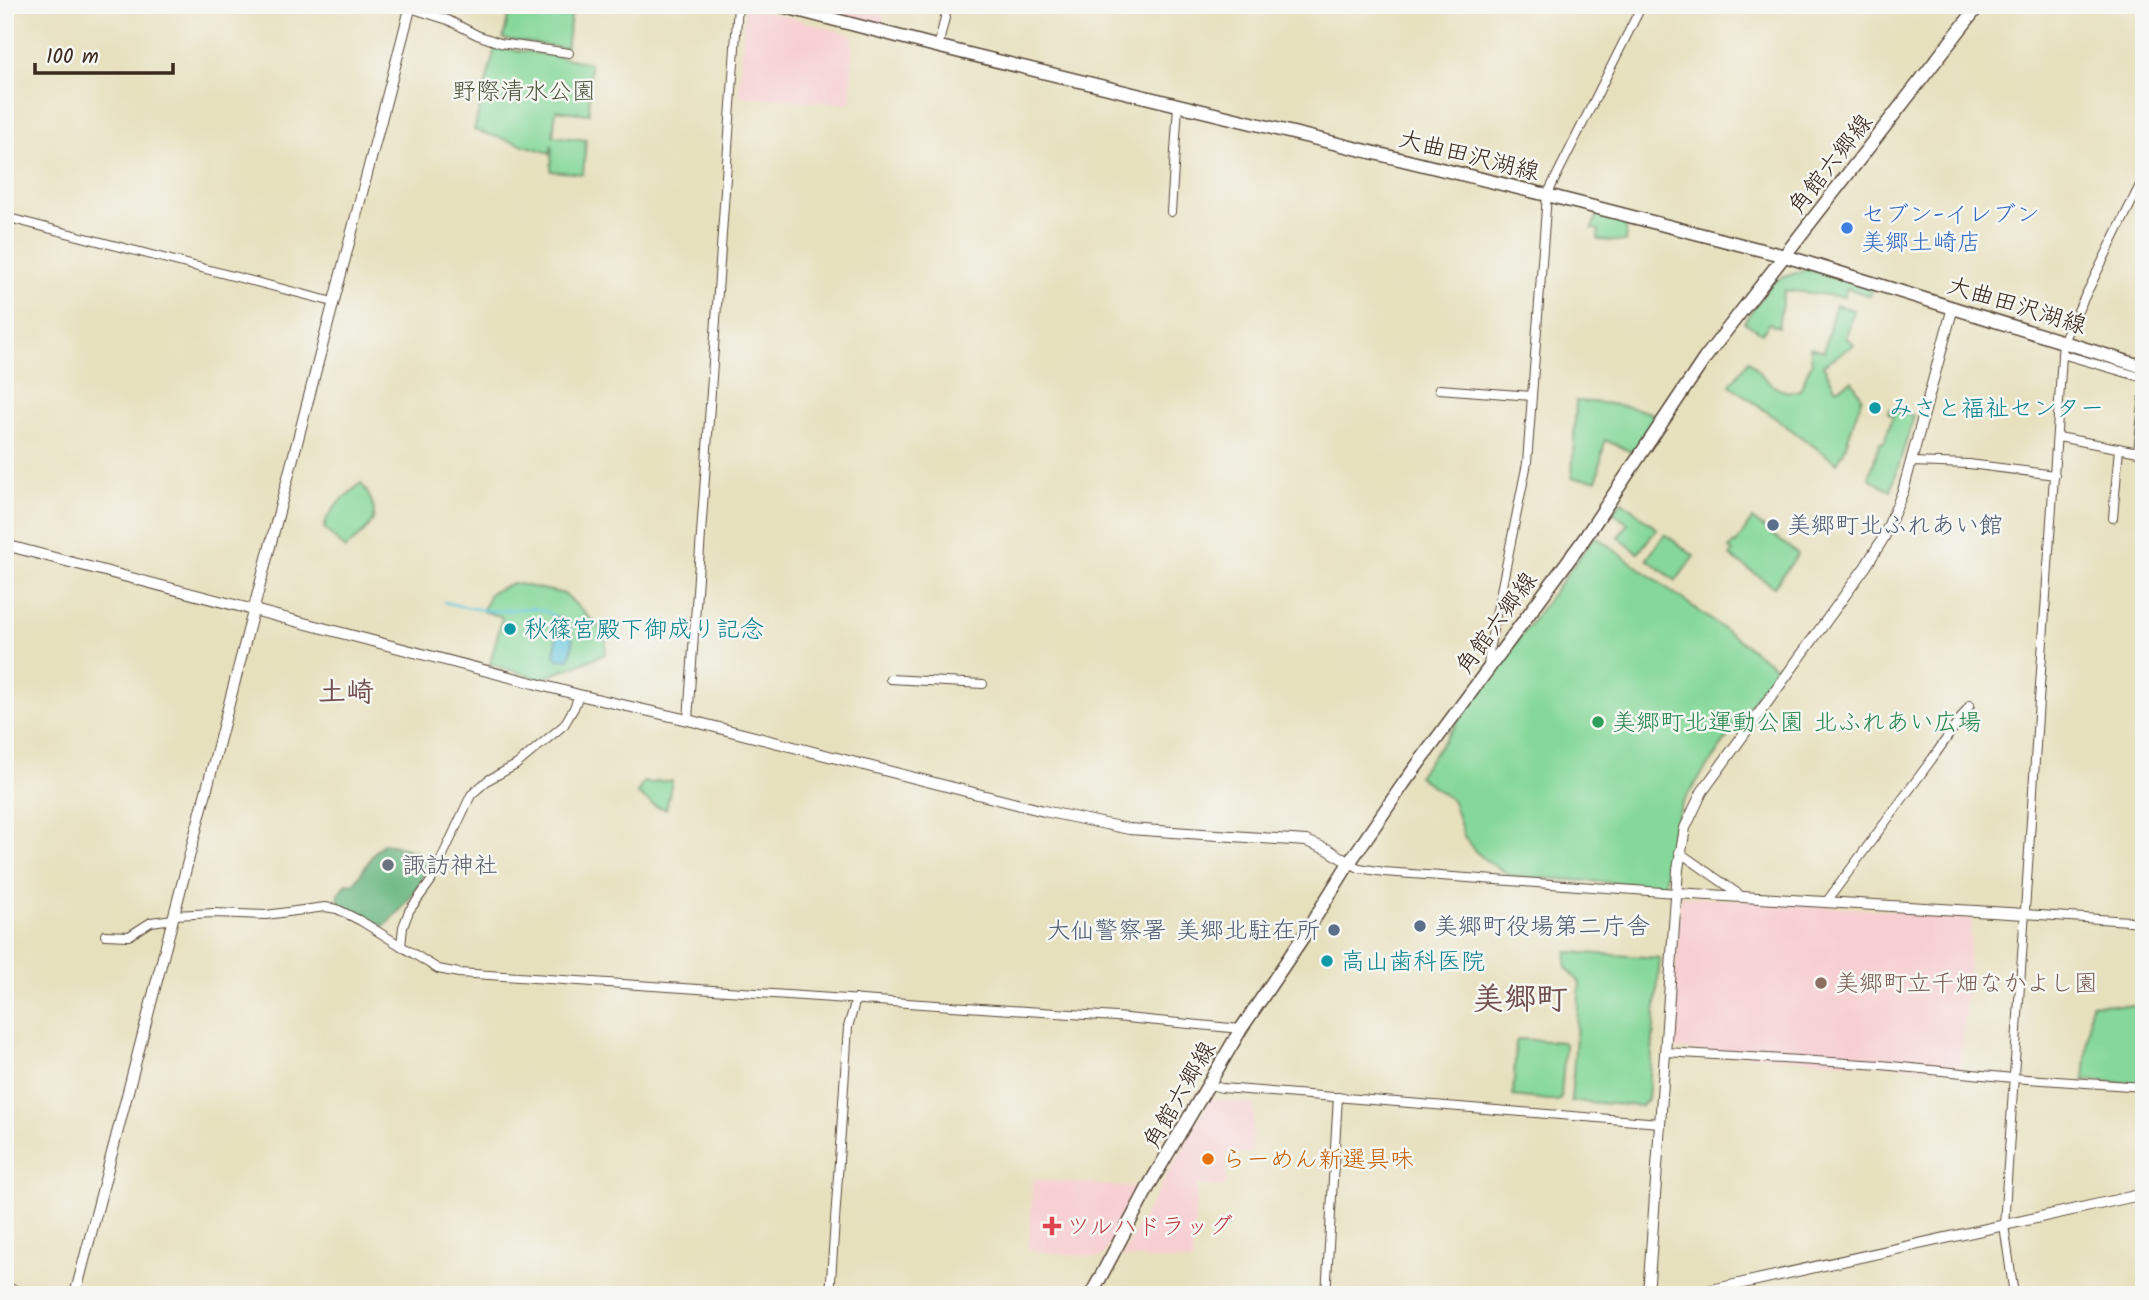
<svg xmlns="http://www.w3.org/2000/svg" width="2149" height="1300" viewBox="0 0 2149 1300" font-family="Kalam,'Klee One',sans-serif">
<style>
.built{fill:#f7cfd2}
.green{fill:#86d89a;stroke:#60815c;stroke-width:2}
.forest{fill:#6cb882;stroke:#547150;stroke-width:2}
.water{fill:#62c6e0;stroke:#4e787f;stroke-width:2}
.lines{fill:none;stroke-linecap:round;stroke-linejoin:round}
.stream{stroke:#62c6e0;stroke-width:2.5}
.minor-casing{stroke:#554536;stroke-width:10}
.tertiary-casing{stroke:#554536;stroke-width:12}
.primary-casing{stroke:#554536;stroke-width:15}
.minor{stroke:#fff;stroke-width:8}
.tertiary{stroke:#fff;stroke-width:10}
.primary{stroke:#fff;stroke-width:12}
.shop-dot{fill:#3f7fe0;stroke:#f6f6f2;stroke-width:2.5}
.culture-dot{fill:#0f9aa8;stroke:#f6f6f2;stroke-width:2.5}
.service-dot{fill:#5c6f8a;stroke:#f6f6f2;stroke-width:2.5}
.leisure-dot{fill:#2e9e5b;stroke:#f6f6f2;stroke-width:2.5}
.worship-dot{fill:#6b7280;stroke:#f6f6f2;stroke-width:2.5}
.education-dot{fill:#8d6e63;stroke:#f6f6f2;stroke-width:2.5}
.food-dot{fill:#e8710a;stroke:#f6f6f2;stroke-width:2.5}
.health-dot{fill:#e0444e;stroke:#f6f6f2;stroke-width:2.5}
.labels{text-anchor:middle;stroke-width:5;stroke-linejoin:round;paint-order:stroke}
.park-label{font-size:24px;fill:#4e563d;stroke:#f6f6f2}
.street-label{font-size:24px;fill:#3b2a1e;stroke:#f6f6f2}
.shop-label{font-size:24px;fill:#366cbe;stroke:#f6f6f2;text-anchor:start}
.culture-label{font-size:24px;fill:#0d838f;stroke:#f6f6f2;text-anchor:start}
.service-label{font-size:24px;fill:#4e5e75;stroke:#f6f6f2;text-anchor:start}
.leisure-label{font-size:24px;fill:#27864d;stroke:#f6f6f2;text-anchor:start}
.worship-label{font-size:24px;fill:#5b616d;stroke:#f6f6f2;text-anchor:start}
.education-label{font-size:24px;fill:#785e54;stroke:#f6f6f2;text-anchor:start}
.food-label{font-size:24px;fill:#c56008;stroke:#f6f6f2;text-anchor:start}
.health-label{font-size:24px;fill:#be3a42;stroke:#f6f6f2;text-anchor:start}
.quarter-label{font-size:28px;font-weight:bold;fill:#704f4e;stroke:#f6f6f2}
.district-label{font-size:32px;font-weight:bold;fill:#704f4e;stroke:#f6f6f2}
</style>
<rect width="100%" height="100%" fill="#f6f6f2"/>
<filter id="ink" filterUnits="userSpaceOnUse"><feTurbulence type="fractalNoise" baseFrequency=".0143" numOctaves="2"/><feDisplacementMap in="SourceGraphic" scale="14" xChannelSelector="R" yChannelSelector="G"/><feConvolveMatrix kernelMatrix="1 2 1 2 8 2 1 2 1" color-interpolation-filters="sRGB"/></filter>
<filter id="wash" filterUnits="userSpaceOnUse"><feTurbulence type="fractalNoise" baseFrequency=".00686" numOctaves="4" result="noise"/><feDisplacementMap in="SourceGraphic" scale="28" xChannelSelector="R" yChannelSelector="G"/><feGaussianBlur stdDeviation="1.57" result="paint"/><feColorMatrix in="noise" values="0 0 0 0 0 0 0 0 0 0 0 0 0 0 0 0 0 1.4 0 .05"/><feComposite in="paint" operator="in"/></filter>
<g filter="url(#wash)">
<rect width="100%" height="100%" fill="#e7e0bd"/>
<g class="built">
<path d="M745,5L853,35L851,104L739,96Z"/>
<path d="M800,5H880L877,13L884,16L883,29Z"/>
<path d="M1680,896L1972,916L1961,1070L1670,1049Z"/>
<path d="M1210,1098L1254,1105L1252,1154L1227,1152L1226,1187L1197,1185L1192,1262L1121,1257Z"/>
<path d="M1033,1179L1139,1188L1102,1258L1028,1250Z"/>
</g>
<g class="green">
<path d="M511,5H573L566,48L503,39Z"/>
<path d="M495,48L538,53L590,63L589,114L556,110L553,136L586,140L583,174L551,171L552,144L550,153L474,130Z"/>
<path d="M1597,215L1627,223L1625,242L1598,240L1599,230L1592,229Z"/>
<path d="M1807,269L1872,289L1870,296L1847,288L1844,297L1784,290L1778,327L1769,323L1762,333L1744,322L1772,283L1779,279Z"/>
<path d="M1835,305L1854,310L1846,339L1850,340L1854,345L1823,365L1836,389L1852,381L1862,397L1844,451L1837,463L1730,385L1749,360C1761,375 1778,398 1800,390L1812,362L1810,347L1824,351Z"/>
<path d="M1576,401C1604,403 1634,405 1660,417L1636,454L1605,440L1597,480L1572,478Z"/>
<path d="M1889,409L1914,416L1891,490L1883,487L1869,478L1880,442L1884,443L1893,415L1888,413Z"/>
<path d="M361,483C386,518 372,525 345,549L324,528C327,509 348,496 361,483Z"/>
<path d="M1622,501L1657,529L1638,553L1618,537L1628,524L1613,512Z"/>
<path d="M1752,519L1798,554L1774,587L1730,556L1733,552L1729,549L1734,543L1736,544Z"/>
<path d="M1665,534L1694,556L1676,581L1647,559Z"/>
<path d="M1595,536L1776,667L1682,803L1672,833L1664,886L1512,876L1488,862L1474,850L1464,836L1453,801L1418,776Z"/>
<path d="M513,583L565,594L607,635L605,654L541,679L490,664L502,617L483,611L490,593Z"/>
<path d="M657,781H672L666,809L653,805L637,793L644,782L651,784Z"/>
<path d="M1567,952L1660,958L1648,1099L1642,1106L1571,1101L1580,983L1566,967Z"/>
<path d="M2091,1003L2144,1007V1084L2084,1080Z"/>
<path d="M1519,1039L1563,1042L1565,1044L1561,1099L1558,1101L1513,1096L1516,1042Z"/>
</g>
<path class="forest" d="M384,843L418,852L428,861C426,881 399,914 384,926L340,905L338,895L347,883L354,884L375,852Z"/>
<path class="water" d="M554,616L567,621C573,635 575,644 569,659H557L554,654C557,644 558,634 552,625Z"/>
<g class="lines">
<path class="stream" d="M444,602C463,607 480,611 500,611C522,610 533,603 554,616"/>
</g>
</g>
<g filter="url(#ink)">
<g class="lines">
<defs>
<g id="minor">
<path d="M410,8L448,20L477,35L500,43L569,53"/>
<path d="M938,47L948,5"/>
<path d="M1171,212L1178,106"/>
<path d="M5,217L333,302"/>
<path d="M2062,354L2144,378"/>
<path d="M1439,389L1532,396"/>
<path d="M2058,437L2144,453"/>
<path d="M2138,452L2144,395"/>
<path d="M1911,462L1969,464L2055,475"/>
<path d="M2113,518L2119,448"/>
<path d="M1488,668L1490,645L1527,463L1547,195L1642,5"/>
<path d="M890,679L983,684"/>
<path d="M688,720L738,5"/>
<path d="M1679,852L1743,897"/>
<path d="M1349,863L1359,868L1384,872L1676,893"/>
<path d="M1827,901L1932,759L1970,705"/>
<path d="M2025,914L2144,922"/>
<path d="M174,915L215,913L266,915L325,907L337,909L361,921L438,969L459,973L1116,1017L1241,1029"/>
<path d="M105,935L129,936L151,922L173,919"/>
<path d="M401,946L403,927L409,911L431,881L471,795L488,780L516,765L564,725L574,708L579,695"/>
<path d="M1666,1052L1881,1065L2013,1078L2144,1087"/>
<path d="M1209,1085L1222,1088L1660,1123"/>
<path d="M5,1287L34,1295"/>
<path d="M830,1295L848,1027L856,999"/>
<path d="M1326,1295L1338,1097"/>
<path d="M2014,1295L2004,1225L2063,341L2144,177"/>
</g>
<g id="tertiary">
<path d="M5,545L579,695L688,720L1044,811L1129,829L1306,841L1329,850L1349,863"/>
<path d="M1676,893L2025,914"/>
<path d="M75,1295L411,5"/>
<path d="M1648,1295L1678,869L1685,828L1702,792L1866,566L1884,537L1903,491L1953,307"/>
<path d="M1689,1295L2144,1194"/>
</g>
<g id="primary">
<path d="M778,5L932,45L1547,195L1785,256L2144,367"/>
<path d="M1091,1295L1151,1182L1241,1029L1303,937L1349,863L1404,783L1582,542L1705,358L1979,5"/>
</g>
</defs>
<use href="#minor" class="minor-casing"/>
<use href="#tertiary" class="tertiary-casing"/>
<use href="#primary" class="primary-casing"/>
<use href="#minor" class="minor"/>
<use href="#tertiary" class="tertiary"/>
<use href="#primary" class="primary"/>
</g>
</g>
<circle class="shop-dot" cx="1847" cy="228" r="7"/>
<g class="culture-dot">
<circle cx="1875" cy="408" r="7"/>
<circle cx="510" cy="629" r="7"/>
<circle cx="1327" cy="961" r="7"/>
</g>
<g class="service-dot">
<circle cx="1773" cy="525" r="7"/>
<circle cx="1420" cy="926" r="7"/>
<circle cx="1334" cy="930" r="7"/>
</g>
<circle class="leisure-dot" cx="1598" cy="722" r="7"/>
<circle class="worship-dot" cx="388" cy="865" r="7"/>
<circle class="education-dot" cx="1821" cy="983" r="7"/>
<circle class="food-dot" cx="1208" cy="1159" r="7"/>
<path class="health-dot" d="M1048.5 1215.5h7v7h7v7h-7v7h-7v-7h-7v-7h7z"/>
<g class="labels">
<g class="park-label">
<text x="524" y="99">野際清水公園</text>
</g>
<g class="street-label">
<text transform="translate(1469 155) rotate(14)" y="8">大曲田沢湖線</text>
<text transform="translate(1830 164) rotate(-52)" y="8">角館六郷線</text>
<text transform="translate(2017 305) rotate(17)" y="8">大曲田沢湖線</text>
<text transform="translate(1496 623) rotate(-54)" y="8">角館六郷線</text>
<text transform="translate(1179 1095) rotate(-60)" y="8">角館六郷線</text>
</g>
<g class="shop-label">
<text x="1861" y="222">セブン-イレブン<tspan x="1861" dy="28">美郷土崎店</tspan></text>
</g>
<g class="culture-label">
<text x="1889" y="416">みさと福祉センター</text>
<text x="524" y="637">秋篠宮殿下御成り記念</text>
<text x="1341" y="969">高山歯科医院</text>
</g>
<g class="service-label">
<text x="1787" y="533">美郷町北ふれあい館</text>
<text x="1434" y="934">美郷町役場第二庁舎</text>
<text x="1320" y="938" text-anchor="end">大仙警察署 美郷北駐在所</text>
</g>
<g class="leisure-label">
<text x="1612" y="730">美郷町北運動公園 北ふれあい広場</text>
</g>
<g class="worship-label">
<text x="402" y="873">諏訪神社</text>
</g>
<g class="education-label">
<text x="1835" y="991">美郷町立千畑なかよし園</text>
</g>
<g class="food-label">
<text x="1222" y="1167">らーめん新選具味</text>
</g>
<g class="health-label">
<text x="1066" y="1234">ツルハドラッグ</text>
</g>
<g class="quarter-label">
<text x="346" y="701">土崎</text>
</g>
<g class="district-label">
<text x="1520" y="1009">美郷町</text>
</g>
</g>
<rect width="2149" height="1300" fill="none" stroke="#f6f6f2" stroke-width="28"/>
<path d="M35 63v10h138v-10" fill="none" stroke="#3b2a1e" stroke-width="3.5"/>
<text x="46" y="63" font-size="21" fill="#3b2a1e" stroke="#f6f6f2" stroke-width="5" paint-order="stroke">100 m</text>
</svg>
